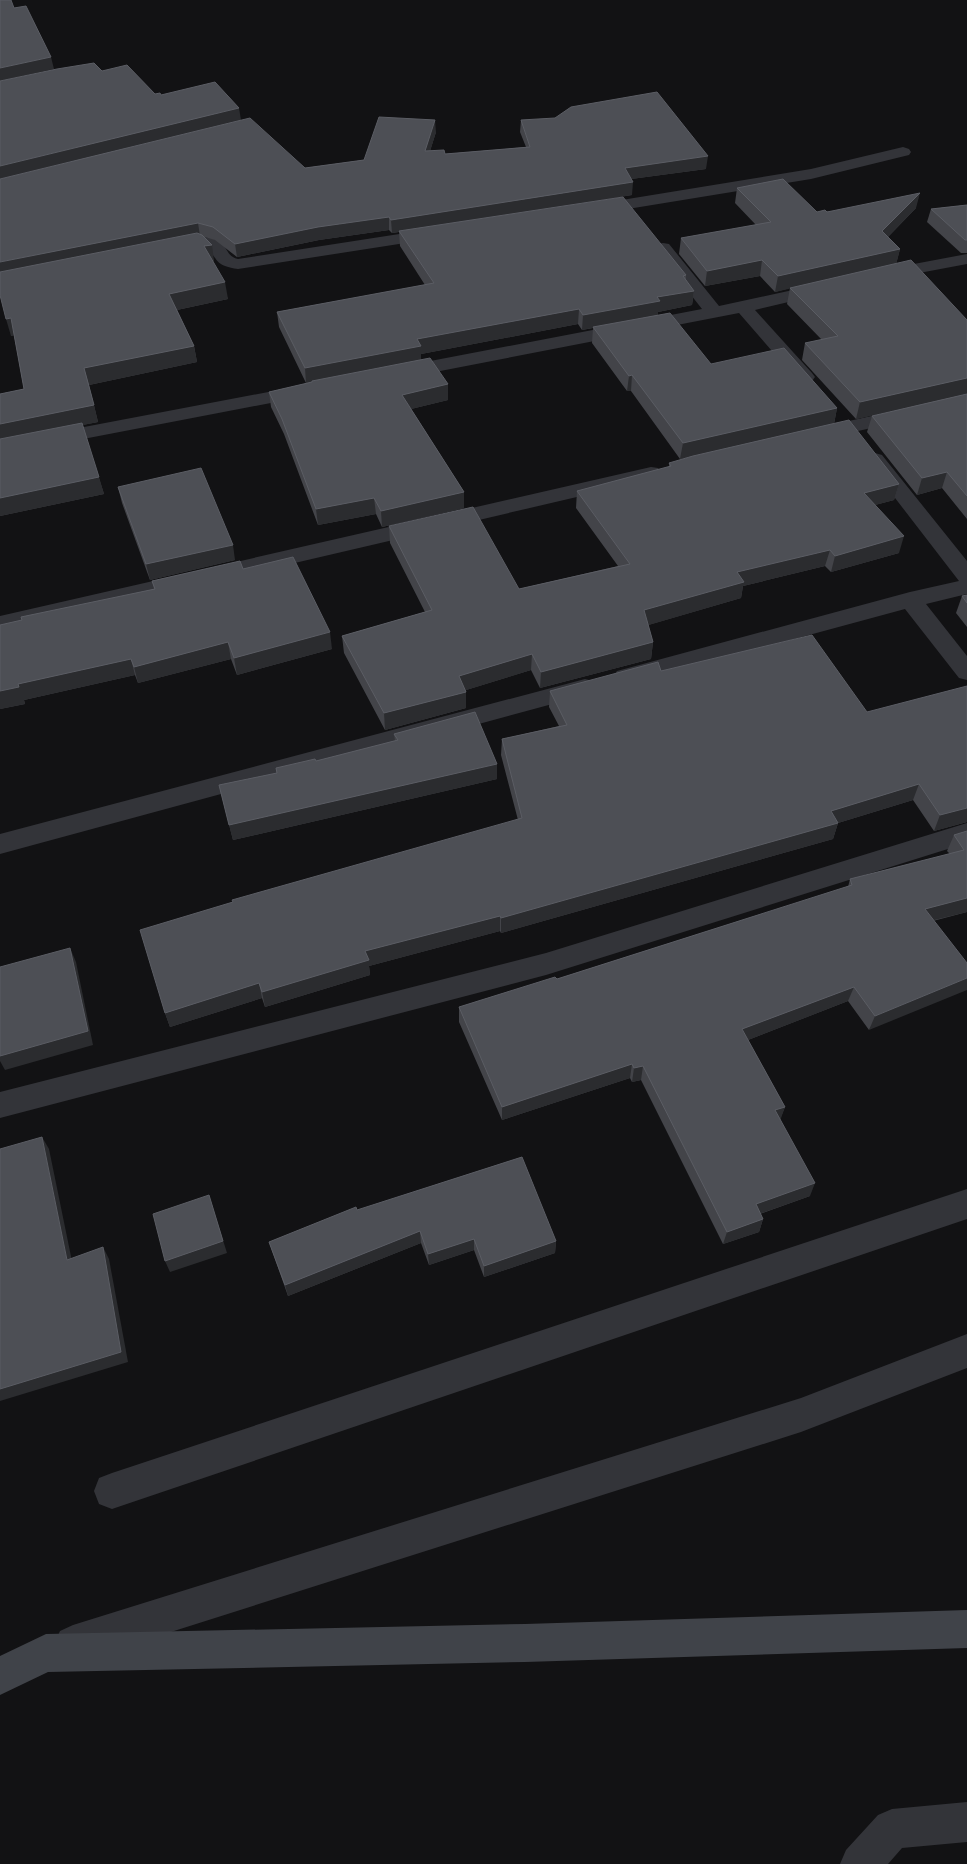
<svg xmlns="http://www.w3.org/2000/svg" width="967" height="1864" viewBox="0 0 967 1864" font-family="'Alegreya Sans',sans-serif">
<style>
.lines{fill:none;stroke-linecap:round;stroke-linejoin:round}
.street{fill:#333439;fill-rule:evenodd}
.secondary{fill:#404349;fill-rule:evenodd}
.wall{fill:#434449}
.shaded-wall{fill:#2b2c2f}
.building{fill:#4d4f55;stroke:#5b5d64}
</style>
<rect width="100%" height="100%" fill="#121214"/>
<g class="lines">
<g class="street">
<path d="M903,147L909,149L911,152L909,155L811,179L591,215L585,214L582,210L585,206L591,205L811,169Z"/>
<path d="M438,228L444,229L447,233L444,237L238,269C211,265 221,258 204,248L175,252L169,251L166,247L169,243C184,240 207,231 221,243C228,249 228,257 238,259Z"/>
<path d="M663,243L669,244L719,306L825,283L831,284L834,288L831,292L755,310L812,373L815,377L812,381L805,383L798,381L739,313L399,379L392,377L389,373L392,369L399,367L702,309L654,248L657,244Z"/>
<path d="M967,254V264L882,280L876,279L873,275L876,271L882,270Z"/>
<path d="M305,385L312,387L315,391L312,395L0,455V443Z"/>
<path d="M967,395V407L817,440L810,438L807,434L810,430L817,428Z"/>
<path d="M875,453L882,455L967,561V594L926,604L967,656V680L959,678L905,609L625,685L617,683L613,677L617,671L910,592L959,581L865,459L868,455Z"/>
<path d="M651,467L658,468L661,473L658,478L0,632V616Z"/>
<path d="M585,679L593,681L597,687L593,693L0,854V834Z"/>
<path d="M967,823V843L546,975L0,1118V1092L546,953Z"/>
<path d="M967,1189V1219L112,1509L99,1504L94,1491L99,1478L112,1473Z"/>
<path d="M967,1334V1368L801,1432L73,1663L60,1657L54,1644L60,1631L73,1625L801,1398Z"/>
<path d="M967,1802V1842L902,1848L888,1864H840L846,1850L878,1815L892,1809Z"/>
</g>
<path class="secondary" d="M967,1610V1648L525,1662L48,1672L0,1695V1656L46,1634L525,1624Z"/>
</g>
<g class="wall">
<path d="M102,71L155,94L161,95L241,120L126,148L305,168L364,160L436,132L430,151L445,154L526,147L520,132L521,120L706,169L631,179L632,195L475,220L686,275V280L694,291L692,305L658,312V315L711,364L837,408L834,424L680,459L631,391H627L592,343L593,328L582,330L578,324L421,354V360L448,384V400L411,409L464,492V508L382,527L376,514L318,525L284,434L271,407L269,392L312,382L306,383L279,327L277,312L425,285L400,246L399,232L392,233L389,230L319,240L237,257L215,240L205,237L214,261H213L228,299L177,310L194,346L197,362L89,385L98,422L82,425L104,494L0,516V394L24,389L14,335L11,336Z"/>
<path d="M737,188L817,212L916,208L888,237L900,249L896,264L967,320V519L942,488L917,495L867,432L872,416L929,402L856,419L802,360L805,343L822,340L787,304L790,288L775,292L760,276L705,286L679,254L681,238L756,225L735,203Z"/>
<path d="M967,205V253H961L927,222L931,209Z"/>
<path d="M669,463L899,484L894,500L875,505L899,553L831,572L825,566L743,586L741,598L648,625L653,642L651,659L540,688L531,670L466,690V708L385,730L344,653L342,636L425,612L390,543L389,526L519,589L618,566L576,508L577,491L669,467Z"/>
<path d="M118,487L235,560L150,580L122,503Z"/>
<path d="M243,569L332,649L237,675L231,659L138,683L135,675L24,700L25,704L0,709L22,620L154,589L152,581Z"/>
<path d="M967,595V627L956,613L962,596Z"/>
<path d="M661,671L867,712L967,822L934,831L913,800L838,823L833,839L501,933L500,931L369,966L370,975L265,1007L262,998L170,1027L165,1013L518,820L501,755L502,739L559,726L549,707L550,691Z"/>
<path d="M394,734L497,779L233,840L219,785L277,773L276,768L316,761L395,741Z"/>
<path d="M967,831V912L933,921L869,1030L848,1001L748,1040L785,1107L780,1119L810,1196L760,1214L763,1219L759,1232L723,1244L641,1080L632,1082L630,1078L502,1120L459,1022V1007L557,979L848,887L850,879L950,854L947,851L954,835Z"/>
<path d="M357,1210L556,1241L555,1253L484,1277L474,1250L429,1265L421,1243L288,1296L269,1242Z"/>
</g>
<g class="shaded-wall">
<path d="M51,57L54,69L0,81V68Z"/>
<path d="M239,108L241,120L0,179V166Z"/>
<path d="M435,120L436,132L426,164L425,151Z"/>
<path d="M708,156L706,169L624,180L625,168Z"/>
<path d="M633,182L632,195L392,233L391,220Z"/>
<path d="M920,193L916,208L879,246L882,231Z"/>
<path d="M389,217V230L319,240L237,257L235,244L318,227Z"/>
<path d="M198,223L200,236L0,276V262Z"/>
<path d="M212,245L214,261L207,263L204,246Z"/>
<path d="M900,249L896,265L775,292L778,276Z"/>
<path d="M762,260L760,276L705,286L707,271Z"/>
<path d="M225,282L228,299L172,311L169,294Z"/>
<path d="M694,291L692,305L658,312V315L582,330L583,315L657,297Z"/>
<path d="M579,309L578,324L421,354V361L306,383L305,368L417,339Z"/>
<path d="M11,318L16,335L11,336L6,319Z"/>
<path d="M194,346L197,362L89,385L84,368Z"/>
<path d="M632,375L631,391H627L629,376Z"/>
<path d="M967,378V394L856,419L860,402Z"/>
<path d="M448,384V400L403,411L402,395Z"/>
<path d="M94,405L98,422L0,442V424Z"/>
<path d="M837,408L834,424L680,459L683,443Z"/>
<path d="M947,472L942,488L917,495L922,478Z"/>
<path d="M99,477L104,494L0,516V498Z"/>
<path d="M899,484L894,500L860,509L864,493Z"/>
<path d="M464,492V508L382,527L381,511Z"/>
<path d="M374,498L376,514L318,525L316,509Z"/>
<path d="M904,536L899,553L831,572L835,556Z"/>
<path d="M233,545L235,560L150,580L146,564Z"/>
<path d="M830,550L825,566L743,586L741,598L642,627L644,610L737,572Z"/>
<path d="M330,632L332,649L237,675L234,658Z"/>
<path d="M228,642L231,659L138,683L134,667Z"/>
<path d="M653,642L651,659L540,688L541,672Z"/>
<path d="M532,654L531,670L460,692L459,676Z"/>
<path d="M131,659L135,675L24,700L25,704L0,709V691L18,684Z"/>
<path d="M466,692V708L385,730L384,713Z"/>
<path d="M497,764V779L233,840L229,825Z"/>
<path d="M919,784L913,800L838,823L833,839L501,933V918L831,811Z"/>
<path d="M967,808V822L934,831L940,815Z"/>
<path d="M967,898V912L918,924L925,909Z"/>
<path d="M500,916V931L369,966L370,975L265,1007L262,992L365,951Z"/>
<path d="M70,948L76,962L93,1045L5,1070L0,1061V1056Z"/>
<path d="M967,978V990L869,1030L875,1016Z"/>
<path d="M259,983L262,998L170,1027L165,1013Z"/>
<path d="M854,987L848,1001L738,1044L742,1029Z"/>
<path d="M632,1064L630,1078L502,1120V1107Z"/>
<path d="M643,1066L641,1080L632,1082L634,1068Z"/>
<path d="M785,1107L780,1121L775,1110Z"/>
<path d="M42,1137L49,1149L74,1271L67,1260Z"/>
<path d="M815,1183L810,1196L751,1217L756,1204Z"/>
<path d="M209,1195L227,1253L170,1272L165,1261Z"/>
<path d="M763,1219L759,1232L723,1244L727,1232Z"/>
<path d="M420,1231L421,1243L288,1296L285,1285Z"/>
<path d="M474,1239V1250L429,1265L428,1254Z"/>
<path d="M556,1241L555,1253L484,1277V1266Z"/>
<path d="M103,1247L109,1259L128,1362L0,1401V1389Z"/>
</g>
<g class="building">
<path d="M0,0H11L14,8L26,6L51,57L0,68Z"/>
<path d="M94,63L102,71L127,65L155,94L160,93L161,95L215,82L239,108L0,166V81L57,69Z"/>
<path d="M657,92L708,156L625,168L633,182L391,220L389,217L318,227L235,244L213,227L198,223L0,262V179L250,118L305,168L364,160L379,117L435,120L425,151L444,150L445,154L530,147L521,120L555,118L571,107Z"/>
<path d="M783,179L817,212L825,210L827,212L920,193L882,231L900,249L778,276L762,260L707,271L681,238L771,222L737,188Z"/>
<path d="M623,197L686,275L683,276L694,291L657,297L660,301L583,315L579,309L417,339L421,346L305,368L277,312L434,283L399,231Z"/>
<path d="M967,205V240H965L931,209Z"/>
<path d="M197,233L202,235L212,245L204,246L225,282L169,294L194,346L84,368L94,405L0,424V394L24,389L11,318L6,319L0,295V272Z"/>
<path d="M911,260L967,320V378L860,402L805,343L838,336L790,288Z"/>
<path d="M670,313L711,364L784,348L837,408L683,443L632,375L629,376L593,327Z"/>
<path d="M430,358L448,384L402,395L464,492L381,511L374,498L316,509L282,419L269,392L312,382V381Z"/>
<path d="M967,394V496L947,472L922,478L872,416Z"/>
<path d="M849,420L899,484L864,493L904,536L835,556L830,550L737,572L744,582L644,610L653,642L541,672L532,654L459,676L466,692L384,713L342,636L432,610L389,526L473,507L519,589L630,564L577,491L671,466L669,463L693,456Z"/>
<path d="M82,423L99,477L0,498V439Z"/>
<path d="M201,468L233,545L146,564L118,487Z"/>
<path d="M293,557L330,632L234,658L228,642L134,667L131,659L18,684L19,687L0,691V625L22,620L21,617L155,589L152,581L240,561L243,569Z"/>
<path d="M967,595V603L962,596Z"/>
<path d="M812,635L867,712L967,686V808L940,815L919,784L831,811L838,823L501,918L500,916L365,951L369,960L262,992L259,983L165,1013L140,930L233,902L232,900L522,818L502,739L567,725L550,691L658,662L661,671Z"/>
<path d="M475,712L497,764L229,825L219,785L277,773L276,768L315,759L316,761L398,740L394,734Z"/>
<path d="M967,831V898L925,909L967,963V978L875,1016L854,987L742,1029L785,1107L775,1110L815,1183L756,1204L763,1219L727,1232L643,1066L634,1068L632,1064L502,1107L459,1007L555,977L557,979L852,885L850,879L964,850L954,835Z"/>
<path d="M70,948L88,1031L0,1056V967Z"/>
<path d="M42,1137L67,1260L103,1247L121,1352L0,1389V1149Z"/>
<path d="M522,1157L556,1241L484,1266L474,1239L428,1254L420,1231L285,1285L269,1242L356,1207L357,1210Z"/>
<path d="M209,1195L223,1241L165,1261L153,1214Z"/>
</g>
</svg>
